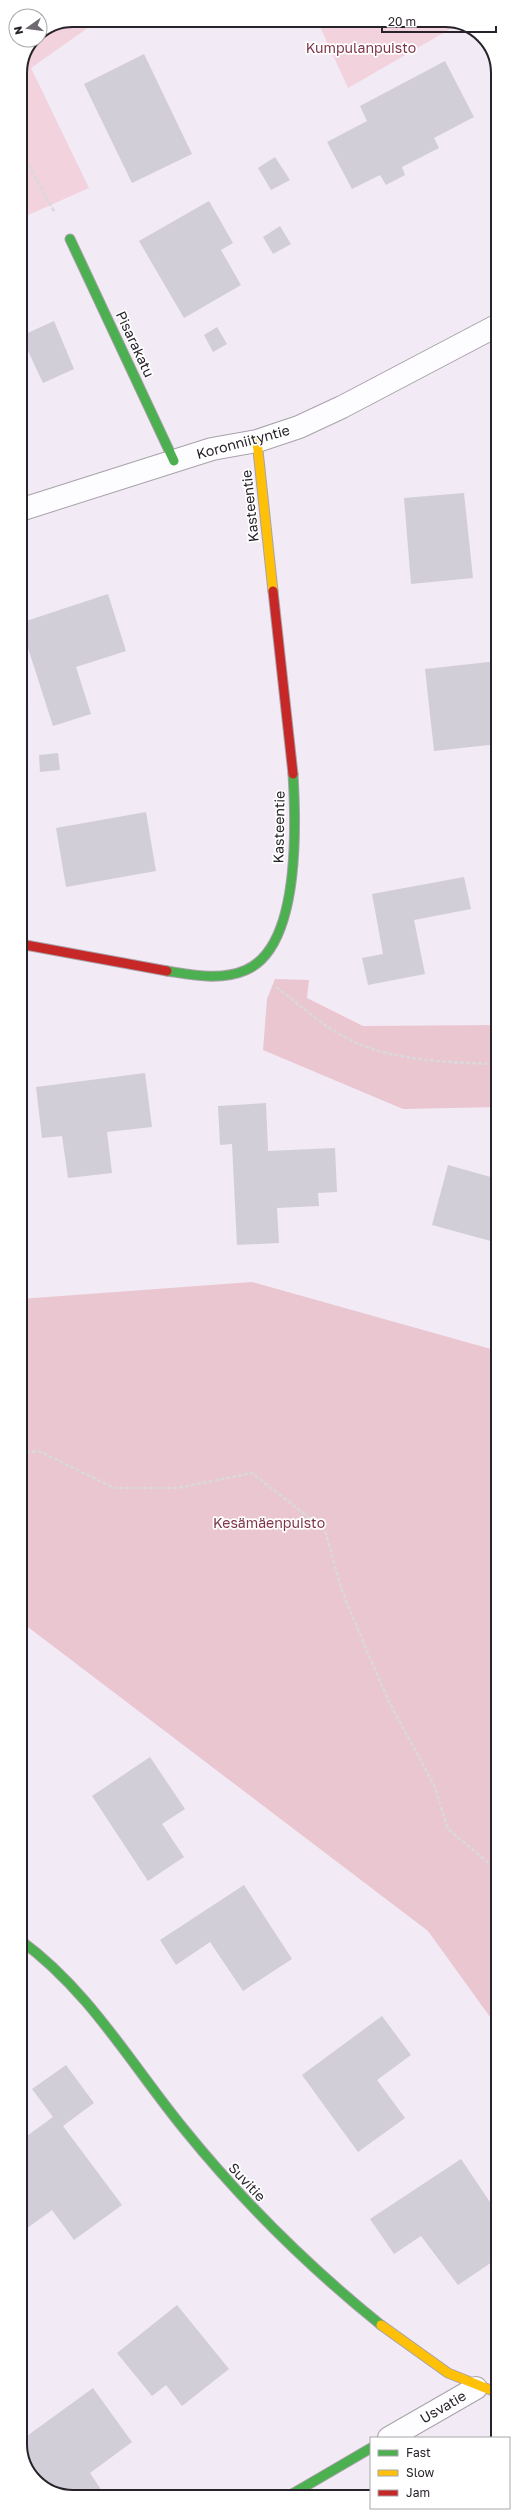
<svg xmlns="http://www.w3.org/2000/svg" width="518" height="2517" viewBox="0 0 518 2517" font-family="'Golos Text',sans-serif">
<style>
.green{fill:#f2d2dd}
.forest{fill:#eac6d1}
.building{fill:#d2ced7}
.lines{fill:none;stroke-linecap:round;stroke-linejoin:round}
.street-casing{stroke:#a8a2aa;stroke-width:24}
.fast-casing{stroke:#a8a2aa;stroke-width:11}
.slow-casing{stroke:#a8a2aa;stroke-width:11}
.jam-casing{stroke:#a8a2aa;stroke-width:11}
.path{stroke:#dad8db;stroke-width:2.5;stroke-dasharray:4 2;stroke-linecap:butt}
.street{stroke:#fdfcfe;stroke-width:22}
.fast{stroke:#4caf50;stroke-width:9}
.slow{stroke:#ffc107;stroke-width:9}
.jam{stroke:#c62828;stroke-width:9}
.labels{text-anchor:middle;stroke-width:3.5;stroke-linejoin:round;paint-order:stroke}
.park-label{font-size:14px;fill:#7e3549;stroke:#fff}
.street-label{font-size:14px;fill:#28232a;stroke:#fff}
.rim{fill:none;stroke:#28232a;stroke-width:2}
</style>
<rect width="100%" height="100%" fill="#f2eaf5"/>
<g class="green">
<path d="M73,20H99L31,68L89,188L26,216L20,204V73L34,40H40V34Z"/>
<path d="M317,20H451L459,24L348,88Z"/>
</g>
<g class="forest">
<path d="M275,979L309,980L307,998L363,1026L498,1025V1107L403,1109L263,1050L267,999Z"/>
<path d="M252,1282L498,1351V2028L428,1931L20,1621V1299Z"/>
</g>
<g class="building">
<path d="M144,54L192,154L132,183L84,84Z"/>
<path d="M445,61L474,117L434,138L439,148L402,167L405,175L386,185L380,175L352,189L327,142L367,121L360,106Z"/>
<path d="M275,157L290,180L271,190L258,168Z"/>
<path d="M209,201L233,243L221,250L241,285L184,318L139,241Z"/>
<path d="M280,226L291,244L273,254L263,237Z"/>
<path d="M54,321L74,369L43,383L21,336Z"/>
<path d="M217,327L227,344L213,352L204,335Z"/>
<path d="M464,493L473,578L411,584L404,498Z"/>
<path d="M108,594L126,651L76,667L91,714L53,726L20,623Z"/>
<path d="M498,661V744L434,751L425,669Z"/>
<path d="M58,753L60,770L40,772L39,755Z"/>
<path d="M146,812L156,871L66,887L56,828Z"/>
<path d="M464,877L471,909L414,920L425,974L368,985L362,958L383,954L372,894Z"/>
<path d="M145,1073L152,1127L107,1132L112,1173L68,1178L62,1136L42,1138L36,1087Z"/>
<path d="M266,1103L268,1151L335,1148L337,1192L318,1193L319,1206L277,1208L279,1243L237,1245L232,1144L220,1145L218,1106Z"/>
<path d="M448,1165L498,1179V1243L432,1225Z"/>
<path d="M150,1757L185,1809L162,1824L184,1857L148,1881L92,1796Z"/>
<path d="M244,1885L292,1959L243,1991L210,1942L176,1965L160,1940Z"/>
<path d="M382,2016L411,2055L377,2080L405,2118L358,2152L302,2075Z"/>
<path d="M66,2065L94,2103L63,2126L122,2205L74,2240L52,2210L26,2229L20,2222V2176L25,2172L20,2166V2141L53,2117L32,2089Z"/>
<path d="M461,2159L498,2214V2258L458,2285L421,2236L394,2254L370,2219Z"/>
<path d="M177,2305L229,2369L182,2406L166,2385L152,2396L117,2353Z"/>
<path d="M93,2388L132,2442L90,2473L106,2497H67L36,2482L20,2451V2441Z"/>
</g>
<g class="lines">
<defs>
<g id="street">
<path d="M20,510L212,449L257,441L299,427L342,407L498,325"/>
<path d="M389,2438L476,2388"/>
</g>
<g id="fast">
<path d="M70,239L174,461"/>
<path d="M167,971C193,975 221,981 246,970C301,946 296,824 293,774"/>
<path d="M20,1940C89,1990 131,2064 184,2129C243,2202 309,2267 381,2325"/>
<path d="M287,2497L371,2448"/>
</g>
<g id="slow">
<path d="M257,441L273,591"/>
<path d="M381,2325L448,2373L498,2393"/>
</g>
<g id="jam">
<path d="M273,591L293,774"/>
<path d="M20,944L167,971"/>
</g>
</defs>
<use href="#street" class="street-casing"/>
<use href="#fast" class="fast-casing"/>
<use href="#slow" class="slow-casing"/>
<use href="#jam" class="jam-casing"/>
<g class="path">
<path d="M20,150L55,213"/>
<path d="M276,987C298,1003 319,1023 343,1036C389,1062 446,1062 498,1064"/>
<path d="M20,1453L39,1451L114,1488H177L252,1473L325,1530L342,1591L364,1644L389,1702L434,1785L448,1829L498,1871"/>
</g>
<use href="#street" class="street"/>
<use href="#fast" class="fast"/>
<use href="#slow" class="slow"/>
<use href="#jam" class="jam"/>
</g>
<g class="labels">
<g class="park-label">
<text x="361" y="53">Kumpulanpuisto</text>
<text x="269" y="1528">Kesämäenpuisto</text>
</g>
<g class="street-label">
<text transform="translate(135 344) rotate(65)" y="5">Pisarakatu</text>
<text transform="translate(243 442) rotate(-15)" y="5">Koronniityntie</text>
<text transform="translate(250 506) rotate(-96)" y="5">Kasteentie</text>
<text transform="translate(279 827) rotate(-89)" y="5">Kasteentie</text>
<text transform="translate(247 2182) rotate(47)" y="5">Suvitie</text>
<text transform="translate(443 2407) rotate(-30)" y="5">Usvatie</text>
</g>
</g>
<path d="M0 0H518V2517H0ZM73 27H445A46 46 0 0 1 491 73V2444A46 46 0 0 1 445 2490H73A46 46 0 0 1 27 2444V73A46 46 0 0 1 73 27Z" fill="#fff" fill-rule="evenodd"/>
<path class="rim" d="M73 27H445A46 46 0 0 1 491 73V2444A46 46 0 0 1 445 2490H73A46 46 0 0 1 27 2444V73A46 46 0 0 1 73 27Z"/>
<rect x="370" y="2437" width="140" height="72" fill="#ffffff" stroke="#a9a7aa"/>
<rect x="378" y="2450" width="20" height="6" fill="#4caf50" stroke="#a9a7aa"/>
<text x="406" y="2457" font-size="12" fill="#28232a">Fast</text>
<rect x="378" y="2470" width="20" height="6" fill="#ffc107" stroke="#a9a7aa"/>
<text x="406" y="2477" font-size="12" fill="#28232a">Slow</text>
<rect x="378" y="2490" width="20" height="6" fill="#c62828" stroke="#a9a7aa"/>
<text x="406" y="2497" font-size="12" fill="#28232a">Jam</text>
<g transform="translate(28 28) rotate(256)"><circle r="19" fill="#ffffff" stroke="#a9a7aa"/>
<path d="M0-3L7 15L0 10L-7 15Z" fill="#6f6971"/>
<text y="-6" font-size="11" font-weight="bold" text-anchor="middle" fill="#28232a">N</text>
</g>
<path d="M382 26v6h114v-6" fill="none" stroke="#28232a" stroke-width="2"/>
<text x="388" y="26" font-size="12" fill="#28232a" stroke="#ffffff" stroke-width="3" paint-order="stroke">20 m</text>
</svg>
